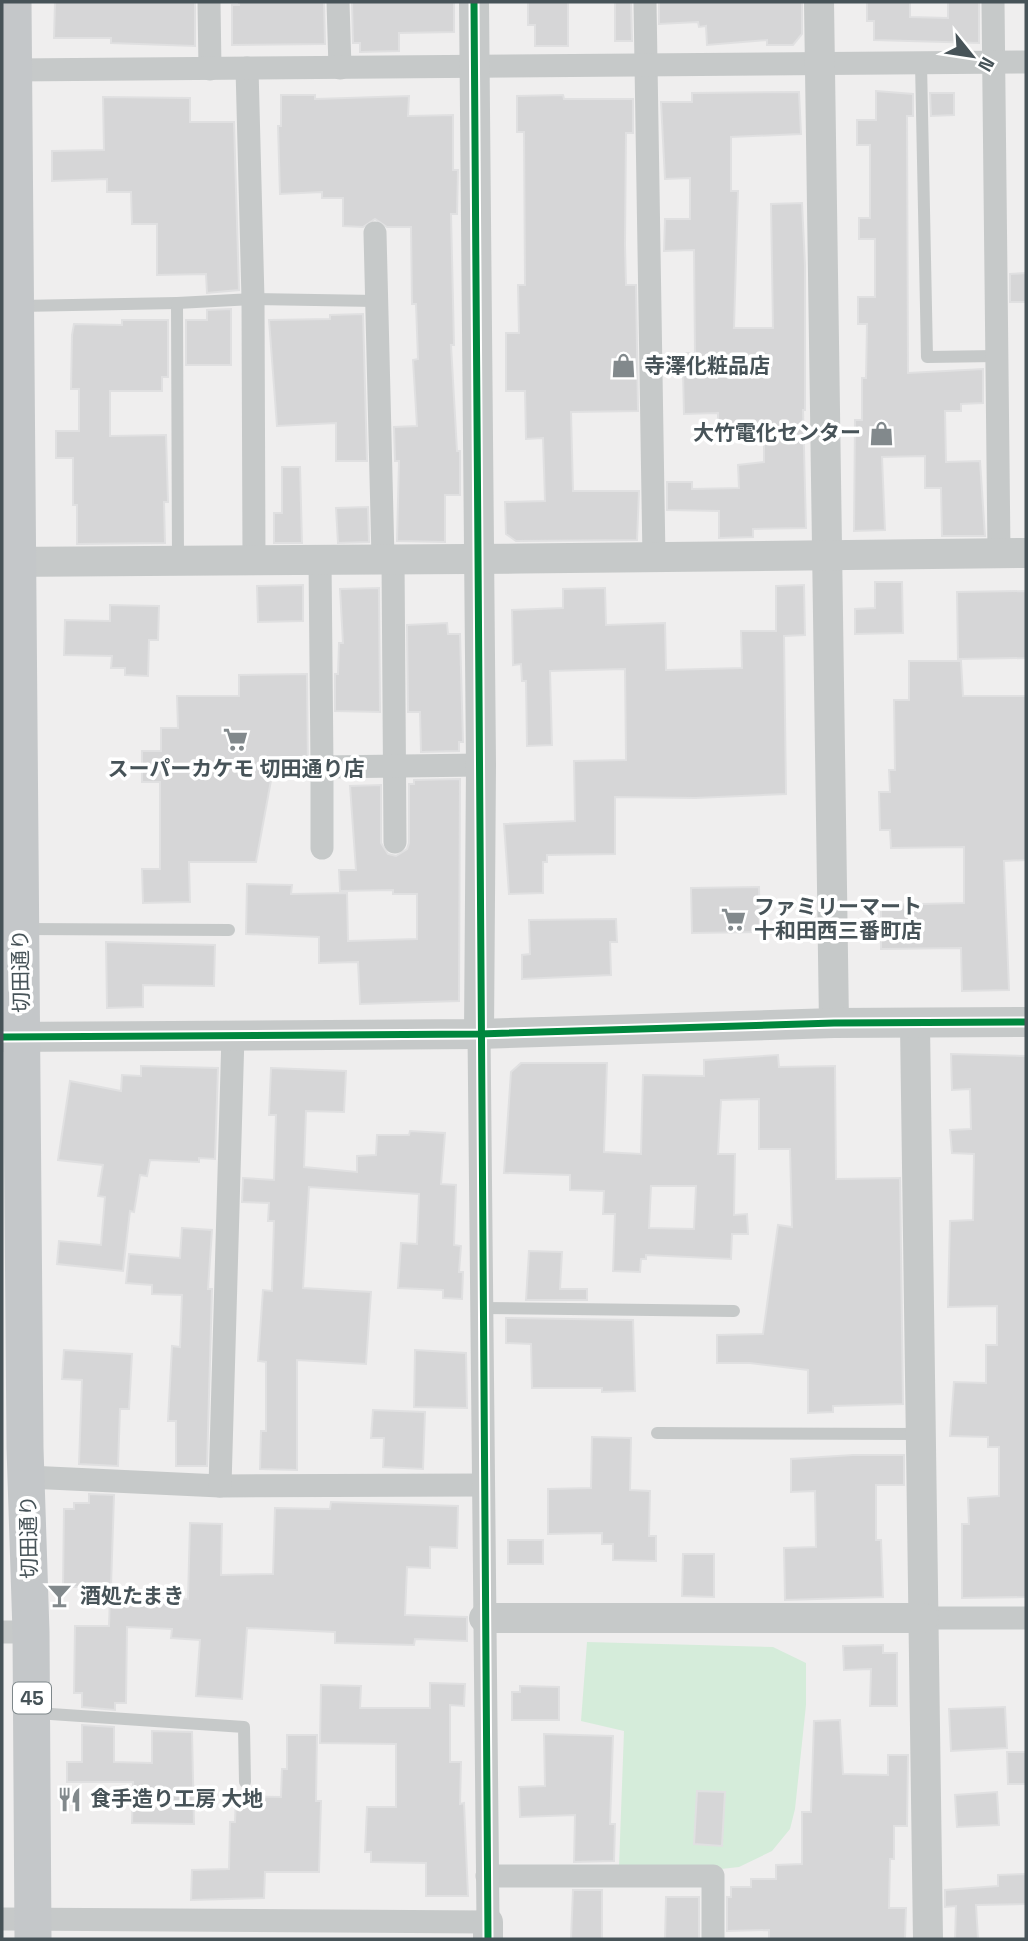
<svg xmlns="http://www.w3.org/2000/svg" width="1028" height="1941" viewBox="0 0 1028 1941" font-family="'Space Grotesk','Noto Sans JP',sans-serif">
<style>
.green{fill:#d5ecda}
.building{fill:#d6d6d7;stroke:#e0e0e1;stroke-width:2;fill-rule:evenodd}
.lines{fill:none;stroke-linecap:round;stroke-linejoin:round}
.service{stroke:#c6c9c9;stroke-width:12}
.minor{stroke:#c6c9c9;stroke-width:23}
.tertiary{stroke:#c6c9c9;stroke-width:30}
.primary{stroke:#c4c7c9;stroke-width:37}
.cycleway-casing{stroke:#fff;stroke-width:11}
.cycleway{stroke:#00873e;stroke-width:7}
.labels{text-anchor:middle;stroke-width:7;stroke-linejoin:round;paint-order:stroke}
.shield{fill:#fff;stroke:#7e878a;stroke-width:2}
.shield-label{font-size:19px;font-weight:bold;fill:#475358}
.poi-label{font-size:21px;font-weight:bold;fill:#475358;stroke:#fff;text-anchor:start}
.street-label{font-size:21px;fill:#475358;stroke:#fff}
</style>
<rect width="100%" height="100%" fill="#efeeee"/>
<path class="green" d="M587,1642L773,1647L806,1663V1705L795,1809L790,1829L772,1851L739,1867L703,1871L619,1867L624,1731L581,1721Z"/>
<g class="building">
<path d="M55,2H195V46L111,43V38H54Z"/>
<path d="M239,2H324L325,44L232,45V5H239Z"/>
<path d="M352,2H454V32L399,33V51L360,52V43H353Z"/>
<path d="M528,2H568V46H535V25H528Z"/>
<path d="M615,2H631L632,41H615Z"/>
<path d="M659,2H802V34L793,45H767V40L707,45L706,26L699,27L698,22L659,24Z"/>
<path d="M867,2H910V17L948,18V2H979V43L874,40V21H867Z"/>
<path d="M876,91L913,94V116H907L908,373L983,369V403L961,404V411H945L946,462L980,461L985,536H942L941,488H925V456L882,457L885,530L854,531L855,420H862V378H866L867,324H858V297H875V239H859V218H870V145H857V120H876Z"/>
<path d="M799,92L801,134L731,137V191H738L734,328H773L771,204L802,203L805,265V410H803L806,528L753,529V537L719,538V511L667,510V482H692V489L739,488L738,465L764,462V426H718V413L684,414L683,371L677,372V353H695L694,250L664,251L665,219H690V178L665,179L661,102H692V93Z"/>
<path d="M930,93H954V115L931,116Z"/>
<path d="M281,95H315V99L409,96L408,116L453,115V170H458L457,214H451L454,345H451L457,451H460V495H445V542L397,541L399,461H395L394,427L417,426L413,360L418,359L416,304H412L411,227H387L375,219L363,227L343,226V198H322V192L280,194L278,126H281Z"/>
<path d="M563,95L564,99H633V133H626L625,245L626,285H636L638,411L571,412L573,491H639L637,540L516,541L506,534L505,502L545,501L543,438L526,439L525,391H506V333H519L518,285H525L524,132H517V96Z"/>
<path d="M103,97L190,98V122H234L239,290L207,293L206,274L157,275V224H132L131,192H107V179L52,181V151L104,150Z"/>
<path d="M1026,273V302H1010V274Z"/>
<path d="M231,309V365H186V320H207V310Z"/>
<path d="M363,314L367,461H336V423L277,426L269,320L330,319V315Z"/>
<path d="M122,320H168V377H162V391H110V436L166,435L168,502H164L165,543L77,544V505H73V458H56V431H79V389H71L72,335L74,324L122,325Z"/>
<path d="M282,467H300L302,543H274V513H282Z"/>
<path d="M368,507L369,542L338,543L336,508Z"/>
<path d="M875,582H902L903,633L855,634V609L875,608Z"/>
<path d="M303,585V621L258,622L257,586Z"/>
<path d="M804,585L805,635L784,636L786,794L695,798L615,797V854L547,855V862H543V893L509,894L504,824L575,821L574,761L626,760L625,669L550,671L552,745L527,746L526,681H522L521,664L513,665L512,610L563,608V589L605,588L606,625L665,623L666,670L742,668L741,631H776V586Z"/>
<path d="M379,588L380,712L335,711V674H338L339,643H343L340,589Z"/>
<path d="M1026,591V658L958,659L957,592Z"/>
<path d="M110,605L159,606L158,640H149L148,676L125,675V668H111L112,656L64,655L65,620L110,621Z"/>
<path d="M447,623L448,634H460L463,742H459V751L421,752L420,712H408L407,625Z"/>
<path d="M909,661H961L963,696H1026V860L1004,861L1009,990L962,991L961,948L881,949V905L964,903V847L891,848L890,830H880L879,792H890L889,770H895L894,700H909Z"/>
<path d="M307,674L308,774L272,775L256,862H189L190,902L143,903L142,869H160V782H142V751H161V728H178L177,696H239V675Z"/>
<path d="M460,779L459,1001L360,1004L358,962L319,963V937L246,934L247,884L292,885L291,894L347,893L348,941L417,939V894H393V890L340,891L339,870H356L350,786L381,785V843L388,854L396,856L407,849L409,843V784H414V780Z"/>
<path d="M759,887L760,932L692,933L691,888Z"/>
<path d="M616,919L617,942H610L611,975L522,979V955L530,954L529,920Z"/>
<path d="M106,942L215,945L214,986L143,985V1007L107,1008Z"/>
<path d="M951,1054L1026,1056V1597L962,1598V1524H969L968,1498L999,1496V1447H988V1437L950,1436L954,1382L986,1383V1345H997V1306L948,1307L950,1221L973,1220L974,1154L952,1153L950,1130L971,1129L970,1089L952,1090Z"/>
<path d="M778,1055L779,1067L835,1066L836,1179L900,1178L903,1404L833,1406V1412L808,1413V1370L750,1363H717V1335L763,1334L778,1225L792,1227L790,1149H759V1099L721,1100L718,1154H735L734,1215L747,1214L748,1234H732L731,1259L646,1255V1259H641L640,1272L613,1271L615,1214H603L604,1191L570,1190V1175L504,1173L511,1072L521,1063H607L604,1152L641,1154L643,1075L704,1076V1060ZM651,1186H696L694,1229L649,1228Z"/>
<path d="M141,1066L218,1068L215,1159L199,1158V1162L150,1160L147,1176L140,1175L134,1212L130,1211L123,1271L57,1264L59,1241L101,1245L105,1197L98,1196L103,1165L58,1160L70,1081L121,1091L122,1075L141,1076Z"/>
<path d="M271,1068L346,1071L344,1112L306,1111L304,1167L357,1172V1156L376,1155L377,1135H409L410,1131L445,1133L441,1184L456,1185L454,1245L461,1246L459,1272H463L462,1299L443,1298V1290L398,1288L401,1243L417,1244L419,1194L309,1187L303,1288L371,1292L366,1364L297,1360V1470L260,1469L261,1431H266V1362L258,1361L263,1290L272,1291L274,1221H268L269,1203L242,1202L243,1178L274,1180L276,1115H269Z"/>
<path d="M182,1228L212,1230L208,1289H212L207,1466H176V1421H168L172,1346L180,1347L182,1295L152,1294V1285L126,1283L129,1254L180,1258Z"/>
<path d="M529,1251L562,1252L560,1289H587V1300H526Z"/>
<path d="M506,1318L633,1320L635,1391L602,1392V1388H532L531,1344L506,1343Z"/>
<path d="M64,1350L132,1354L129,1409H120L118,1466L79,1464L82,1380L62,1379Z"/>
<path d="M415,1350L466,1353L467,1408L414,1407Z"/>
<path d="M373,1410L425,1412L423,1469L383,1467L384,1438H371Z"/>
<path d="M592,1437L631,1438L630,1490L650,1491L649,1536H656V1561L613,1560V1544H602V1533L548,1534V1489L591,1488Z"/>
<path d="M853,1455H904V1485H876V1540H881L883,1597L785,1600L784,1548L816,1547L815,1491L791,1492V1459Z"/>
<path d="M89,1494L114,1495L111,1587H63L64,1509H74V1503H89Z"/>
<path d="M331,1502L458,1506L457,1548L430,1547V1568L407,1567L405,1615L467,1617V1641L415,1639L414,1645L335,1643V1632L247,1628L242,1699L196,1696L200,1640L171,1638L172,1629L127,1627L126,1703H115V1710L82,1707V1693H74L75,1626H109L110,1596L188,1599L190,1523L222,1524L221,1575L273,1574L275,1508L330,1509Z"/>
<rect x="508" y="1540" width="35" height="24"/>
<path d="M683,1554H714V1597L682,1596Z"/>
<path d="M883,1645V1653H897V1706H870L871,1669L844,1670L843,1646Z"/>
<path d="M430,1683L465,1684L464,1706L450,1705V1762H461L460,1804L464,1803L468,1896H426V1863L371,1862V1852H365L367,1807H396V1744L320,1743L321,1685L361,1686L360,1708H430Z"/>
<path d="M520,1686L559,1687V1720H512V1692H520Z"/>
<path d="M1005,1707L1007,1748L951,1751L949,1709Z"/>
<path d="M840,1720L843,1774L888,1775V1755H908L907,1826H894V1859H890L889,1908H906L905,1939H769V1930L727,1931V1897H731V1887H751V1879H776V1865L802,1864V1812H811L814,1721Z"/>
<path d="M82,1725L114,1727V1762L152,1763V1731L192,1732L194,1824L132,1823L133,1782H67V1762H82Z"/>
<path d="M544,1734L613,1736L610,1824H615L614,1861L574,1862L575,1815L520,1817L519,1787L545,1786Z"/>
<path d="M287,1735H317L316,1801H321L319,1872H265L264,1898L191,1900L192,1870L229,1869L230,1822H235L236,1796L281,1797L282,1769H287Z"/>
<path d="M1007,1752H1026V1784H1008Z"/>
<path d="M697,1791L725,1792L722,1846L694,1844Z"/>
<path d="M997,1792L999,1825L957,1827L955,1795Z"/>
<path d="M1026,1874V1904L976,1905L978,1939H955L956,1906L945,1907V1890L998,1886V1875Z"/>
<path d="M573,1890H602V1939H571Z"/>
<path d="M666,1897H699V1939H665Z"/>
</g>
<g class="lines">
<g class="service">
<path d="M921,63L927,357L997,356"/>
<path d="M20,306L177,303"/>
<path d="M178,561L177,303L253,299L376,301"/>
<path d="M23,929L229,930"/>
<path d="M482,1308L734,1311"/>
<path d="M657,1433L921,1434"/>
<path d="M36,1713L244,1727L245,1782"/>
</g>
<g class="minor">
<path d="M209,2L210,69"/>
<path d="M338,2L340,68"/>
<path d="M645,2L654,559"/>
<path d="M993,2L999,553"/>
<path d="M247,68L253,299L254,560"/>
<path d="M14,70L1026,62"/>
<path d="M375,233L383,558"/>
<path d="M393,558L395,842"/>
<path d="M320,560L322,767L481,765"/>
<path d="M322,767V848"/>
<path d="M28,1477L220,1486L483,1485"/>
<path d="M220,1486L233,1035"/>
<path d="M923,1618H1026"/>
<path d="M2,1632H31"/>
<path d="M487,1876H713V1939"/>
<path d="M2,1919L488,1922L479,1034"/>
</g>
<g class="tertiary">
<path d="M474,2L481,765L479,1034"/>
<path d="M819,2L834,1023"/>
<path d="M2,562C343,561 685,557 1026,553"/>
<path d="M915,1025L928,1939"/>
<path d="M2,1037L479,1034L834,1023L1026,1022"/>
<path d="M484,1618H923"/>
<path d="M488,1939V1922"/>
</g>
<path class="primary" d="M13,2L25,1448L31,1632L33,1939"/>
<defs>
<g id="cycleway">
<path d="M474,2L488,1939"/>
<path d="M2,1037L479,1034L834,1023L1026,1022"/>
</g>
</defs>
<use href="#cycleway" class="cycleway-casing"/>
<use href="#cycleway" class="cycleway"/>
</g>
<defs>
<symbol id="shop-bare" viewBox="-9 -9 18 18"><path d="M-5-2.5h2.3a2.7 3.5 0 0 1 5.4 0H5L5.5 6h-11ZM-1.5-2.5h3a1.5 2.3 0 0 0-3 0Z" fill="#82898c" stroke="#fff" stroke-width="2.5" paint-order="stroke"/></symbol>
<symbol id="supermarket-bare" viewBox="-9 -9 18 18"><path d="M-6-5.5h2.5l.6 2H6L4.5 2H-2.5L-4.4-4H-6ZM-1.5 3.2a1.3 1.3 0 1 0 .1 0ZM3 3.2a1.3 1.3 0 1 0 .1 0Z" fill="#82898c" stroke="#fff" stroke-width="2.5" paint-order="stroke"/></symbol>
<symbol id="bar-bare" viewBox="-9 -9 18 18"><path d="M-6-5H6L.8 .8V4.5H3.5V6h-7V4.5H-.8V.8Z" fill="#82898c" stroke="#fff" stroke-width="2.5" paint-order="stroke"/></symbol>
<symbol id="restaurant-bare" viewBox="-9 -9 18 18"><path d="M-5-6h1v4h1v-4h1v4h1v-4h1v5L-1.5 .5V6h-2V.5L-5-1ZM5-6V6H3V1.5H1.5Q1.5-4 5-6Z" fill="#82898c" stroke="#fff" stroke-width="2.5" paint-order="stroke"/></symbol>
</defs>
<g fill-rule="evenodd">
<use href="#shop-bare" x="606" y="348" width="35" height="35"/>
<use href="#shop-bare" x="864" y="416" width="35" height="35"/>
<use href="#supermarket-bare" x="218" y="722" width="35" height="35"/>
<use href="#supermarket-bare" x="716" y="902" width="35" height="35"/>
<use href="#bar-bare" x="42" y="1578" width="35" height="35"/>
<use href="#restaurant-bare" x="52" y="1782" width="35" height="35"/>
</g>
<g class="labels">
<rect class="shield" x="13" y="1682.5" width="38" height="31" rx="5"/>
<g class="shield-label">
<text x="32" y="1705">45</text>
</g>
<g class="poi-label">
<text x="644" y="373">寺澤化粧品店</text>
<text x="861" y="440" text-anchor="end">大竹電化センター</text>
<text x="236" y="776" text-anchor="middle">スーパーカケモ 切田通り店</text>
<text x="754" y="914">ファミリーマート<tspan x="754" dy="24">十和田西三番町店</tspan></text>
<text x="80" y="1603">酒処たまき</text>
<text x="90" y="1806">食手造り工房 大地</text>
</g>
<g class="street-label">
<text transform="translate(21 971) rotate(-91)" y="7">切田通り</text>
<text transform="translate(29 1537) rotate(-91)" y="7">切田通り</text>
</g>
</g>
<rect width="1028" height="1941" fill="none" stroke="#475358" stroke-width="7"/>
<g transform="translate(972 56) rotate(120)" stroke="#ffffff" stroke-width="5" paint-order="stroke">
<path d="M0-5L12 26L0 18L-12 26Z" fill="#475358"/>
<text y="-10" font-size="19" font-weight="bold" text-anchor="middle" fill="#475358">N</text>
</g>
</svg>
